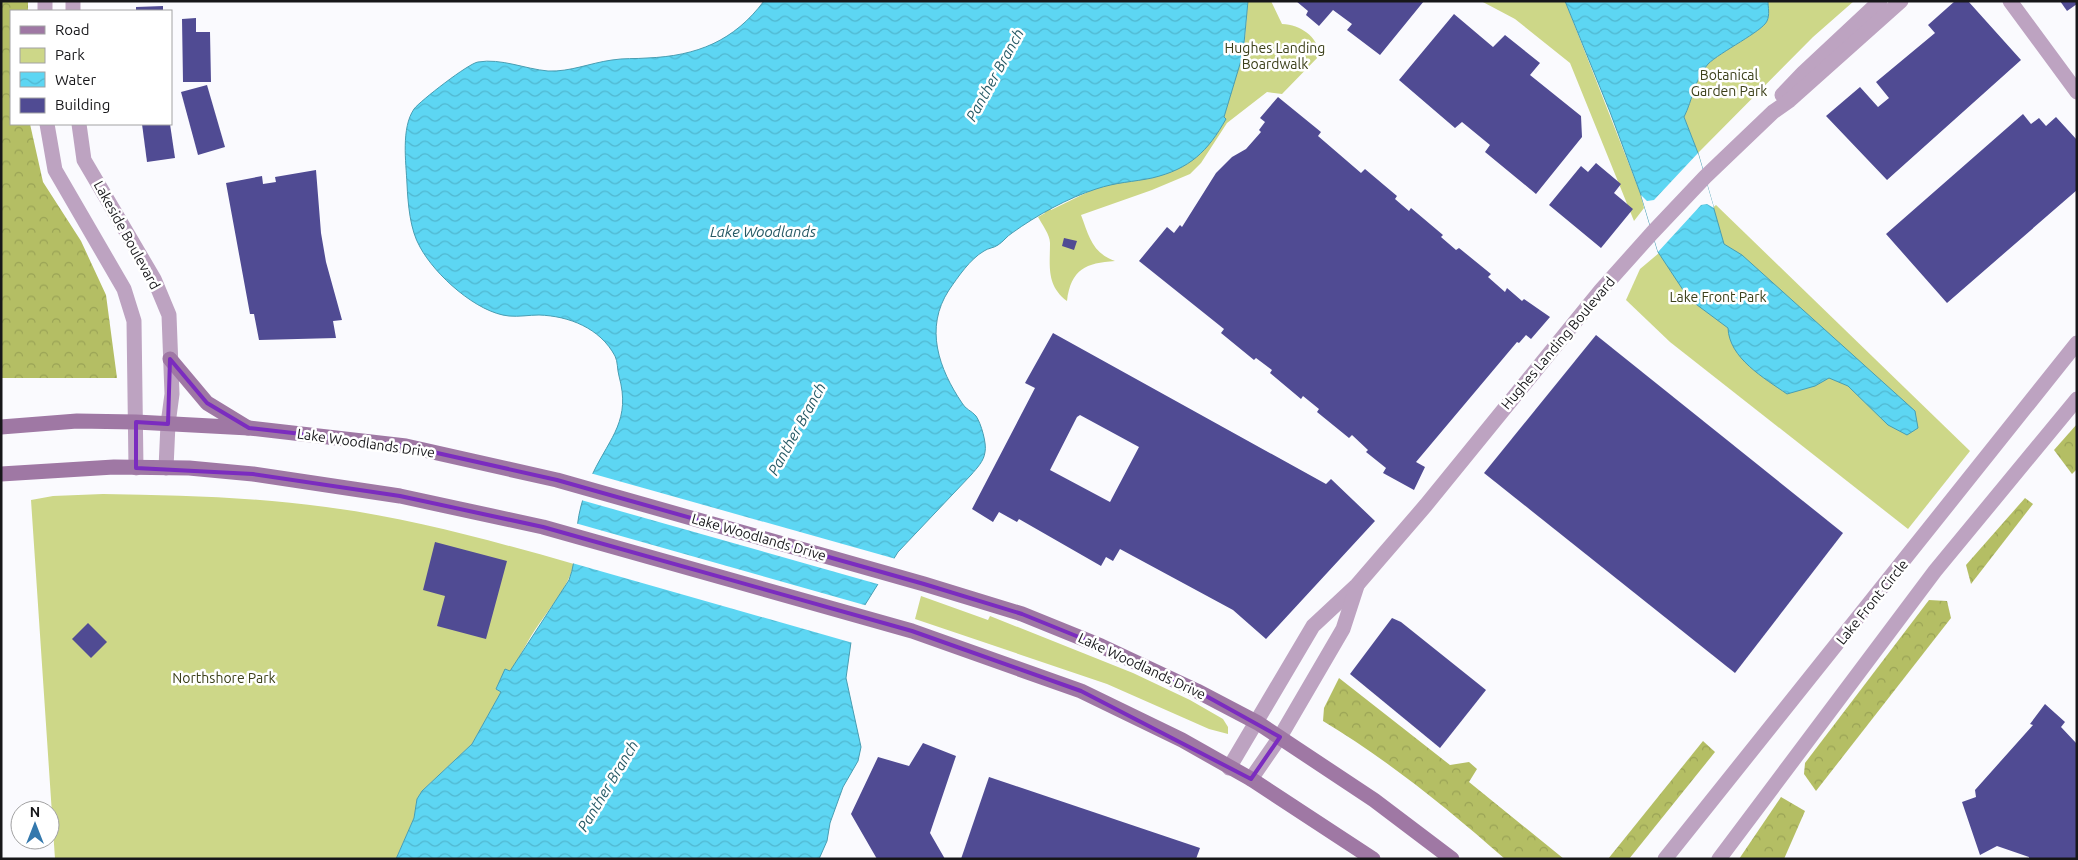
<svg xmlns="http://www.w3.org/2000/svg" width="2078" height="860" viewBox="0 0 2078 860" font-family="Ubuntu,sans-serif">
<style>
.green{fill:#cdd788}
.forest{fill:url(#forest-crowns)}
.water{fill:url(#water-waves);stroke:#489db2}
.pier{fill:#fafafe}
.building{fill:#504b93;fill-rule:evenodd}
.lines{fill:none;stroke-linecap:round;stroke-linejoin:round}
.minor{stroke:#bda3c1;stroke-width:15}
.tertiary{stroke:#bda3c1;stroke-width:15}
.secondary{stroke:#9f78a4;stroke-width:15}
.marked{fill:none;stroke:#7b2cbf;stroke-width:4;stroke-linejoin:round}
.labels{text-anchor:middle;stroke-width:5;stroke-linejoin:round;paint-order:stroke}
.park-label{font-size:14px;fill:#3b3f19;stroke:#fff}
.street-label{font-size:14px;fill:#17171a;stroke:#fff}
.water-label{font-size:15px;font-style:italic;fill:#265965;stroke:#fff}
</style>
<defs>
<pattern id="forest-crowns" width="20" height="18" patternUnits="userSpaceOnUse" patternTransform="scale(1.25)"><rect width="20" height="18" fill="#b4be64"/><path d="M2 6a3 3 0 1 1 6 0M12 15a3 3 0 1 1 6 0" fill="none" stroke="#9aa356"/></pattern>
<pattern id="water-waves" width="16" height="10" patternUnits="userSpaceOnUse" patternTransform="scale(1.25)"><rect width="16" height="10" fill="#5dd6f3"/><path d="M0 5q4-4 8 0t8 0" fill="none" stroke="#50b7d0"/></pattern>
</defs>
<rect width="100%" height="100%" fill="#fafafe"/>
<g class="green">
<path d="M1248,1H1271L1282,24C1301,25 1317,36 1320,55L1282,94L1267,92L1227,123L1201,163L1190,174L1152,190L1081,215C1089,236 1092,253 1115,261C1086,263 1071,269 1067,301C1046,285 1050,266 1050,243C1050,235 1042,224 1038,217L1045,213L1040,182L1051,210L1094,189L1121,181L1152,178L1174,170L1224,117L1244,49Z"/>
<path d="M1481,1H1565L1641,195L1644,208L1634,221L1570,63L1515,19Z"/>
<path d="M1768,1H1854L1813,37L1698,153L1684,117C1693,99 1694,80 1708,64C1720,52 1763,31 1767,21C1770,15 1768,7 1768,1Z"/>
<path d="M1716,205L1970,451L1908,529L1670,342L1626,300L1640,269Z"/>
<path d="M103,494C178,495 252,497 326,507C410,518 493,541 574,564C568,587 552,605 539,624C528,639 521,656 510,671L505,670L496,689L501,692L472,744L422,791L417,799L414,818L396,859H55L31,500L53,496Z"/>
<path d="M921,596L988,620L990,616L1133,673L1190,700L1223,719L1228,727V734L1209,729L1107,684L915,619Z"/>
</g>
<g class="forest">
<path d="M1,1H28V11H11V124H30L43,182L81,241L106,295L117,378H1Z"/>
<path d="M2077,424V469L2072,474L2054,450Z"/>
<path d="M2025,498L2033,504L1971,584L1966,565Z"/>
<path d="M1929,600L1947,601L1951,618L1816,791L1804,774L1805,763Z"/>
<path d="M1339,678L1450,765L1469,762L1477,769L1469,782L1564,859H1505C1448,809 1388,760 1323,721L1324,708Z"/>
<path d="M1703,741L1715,752L1629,859H1608Z"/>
<path d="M1781,797L1805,811L1784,859H1739Z"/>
</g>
<g class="water">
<path d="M764,1H1248L1243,54L1224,117L1226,119C1208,151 1190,169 1152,178C1133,182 1117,182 1096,189C1068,198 1037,215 1012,233C1007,236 1003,242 998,245C994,248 988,248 984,251C970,259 958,277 949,290C924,328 939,369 962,403C965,409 972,411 976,416C981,423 987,444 985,452C984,461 977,468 971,475L898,552L858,616L852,635L846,678L861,747L858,761L843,787L830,823L827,841L819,859H396L414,818L417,799L422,791L472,744L501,692L496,689L505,669L510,671L569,580C578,557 574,531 581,506C584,495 588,483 593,473C611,436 631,420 619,376C617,369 618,362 615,356C600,328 569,316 539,315C529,315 519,317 509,316C477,313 435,275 420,247C410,230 408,204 407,184C406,162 401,128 414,109C420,101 469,63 478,62C501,58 525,69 548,71C570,72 590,63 612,60C624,58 635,59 647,58C697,56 734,41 764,1Z"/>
<path d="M1565,1H1768C1768,7 1770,15 1767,21C1763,31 1720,52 1708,64C1694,80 1693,99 1684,117L1698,153L1724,244L1742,255L1915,411L1918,428L1907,435L1888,425L1848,386L1829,378L1815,386L1787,394C1764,378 1729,358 1728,328L1689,299L1658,252L1641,195L1610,112Z"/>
</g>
<g class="pier">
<path d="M1698,153L1714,208L1707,204L1701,205L1658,252L1641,195L1647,201L1654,200Z"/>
<path d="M590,473L896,559L881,585L581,500Z"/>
<path d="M575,523L868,606L860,617L853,643L572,563Z"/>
</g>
<g class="building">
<path d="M1296,1H1424L1380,55L1347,30L1352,24L1333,10L1319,26L1306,15L1308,11Z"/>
<path d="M1955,1H1968L2021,60L1887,180L1826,116L1860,87L1878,107L1889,98L1876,82L1935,33L1928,25Z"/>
<path d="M2060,1H2077V4L2067,11Z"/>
<path d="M163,6V11H136V7Z"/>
<path d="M1454,14L1493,47L1505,35L1540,63L1530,75L1581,116L1582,137L1536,194L1485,152L1490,145L1462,122L1455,128L1399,80Z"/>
<path d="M196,18V32H210L211,82H183L182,19Z"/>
<path d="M207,85L225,147L198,155L181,92Z"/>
<path d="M1278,97L1321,132L1318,136L1361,173L1365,169L1397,196L1395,199L1409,211L1411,208L1443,235L1441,237L1456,250L1459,248L1491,274L1488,277L1505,292L1507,288L1522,301L1524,299L1550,317L1531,339L1526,335L1519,343L1517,342L1416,462L1425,467L1414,490L1383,473L1386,468L1366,452L1368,450L1352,435L1349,438L1317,412L1319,409L1303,396L1301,399L1270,373L1272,370L1256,358L1254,360L1221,333L1224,329L1139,261L1167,227L1174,233L1180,225L1182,227L1216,173L1232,157L1246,149L1261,132L1259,130L1265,122L1260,118Z"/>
<path d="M2023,114L2031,124L2039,118L2046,126L2056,117L2077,140V190L1947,303L1886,234Z"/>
<path d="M142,124H170L175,158L147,162Z"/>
<path d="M1596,163L1621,184L1614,193L1633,209L1601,248L1549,205L1581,166L1588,172Z"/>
<path d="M316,170L321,233L326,262L342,320L333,321L336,338L259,340L254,314H250L226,183L262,176L263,184L276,182L275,177Z"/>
<path d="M1064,238L1077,241L1074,250L1062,246Z"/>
<path d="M1053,333L1326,484L1331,479L1375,521L1266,639L1233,610L1120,549L1113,561L1106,557L1101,566L1019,519L1017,522L999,512L993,522L972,509L1035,388L1025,383ZM1080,415L1139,447L1110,502L1050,470L1077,417Z"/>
<path d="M1596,335L1843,533L1735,673L1484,473Z"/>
<path d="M435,542L507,561L486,639L437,626L445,596L423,590Z"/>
<path d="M1392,618L1401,622L1486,690L1440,748L1350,674Z"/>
<path d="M88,623L107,642L91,658L72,639Z"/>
<path d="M2045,704L2065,722L2061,727L2077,744V859H2029V857L1997,846L1980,855L1962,802L1976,797L1975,790L2033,725L2030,724Z"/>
<path d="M923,743L956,756L930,833L945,859H877L851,814L878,757L909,766Z"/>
<path d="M989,777L1200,848L1196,859H961Z"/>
</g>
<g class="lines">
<path class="minor" d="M2010,1L2077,92"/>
<g class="tertiary">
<path d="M45,11V1"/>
<path d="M73,11V1"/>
<path d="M1782,95L1803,73L1880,1"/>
<path d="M47,124L55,170L124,289L134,321L136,468"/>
<path d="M79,124L84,160L154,279L169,315L172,394L168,424L166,468"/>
<path d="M1229,768L1313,626L1357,585L1426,505L1601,290L1652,233L1705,177L1773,112L1790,100L1901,1"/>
<path d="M1251,779L1280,737L1343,629L1357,586"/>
<path d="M1665,859L2077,343"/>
<path d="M1719,859L1935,571L2077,399"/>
</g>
<g class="secondary">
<path d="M170,359L207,403L248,428"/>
<path d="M1,427L77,421L136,422L249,428L406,446L557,480L924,584L1022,614L1101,646L1197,691L1258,723L1374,800L1452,859"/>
<path d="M1,474L114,467L189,468L253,474L400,496L543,527L912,631L1081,691L1182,740L1251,779L1373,859"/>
</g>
</g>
<path class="marked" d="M170,359L207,403L249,428L406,446L557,480L924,584L1022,614L1101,646L1197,691L1280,737L1251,779L1081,691L912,631L543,527L400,496L253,474L136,468V422L168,424Z"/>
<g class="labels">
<g class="park-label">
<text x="1275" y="53">Hughes Landing<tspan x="1275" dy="16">Boardwalk</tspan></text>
<text x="1729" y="80">Botanical<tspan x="1729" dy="16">Garden Park</tspan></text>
<text x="1718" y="302">Lake Front Park</text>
<text x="224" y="683">Northshore Park</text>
</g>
<g class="street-label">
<text transform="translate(127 235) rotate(61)" y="5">Lakeside Boulevard</text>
<text transform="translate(1558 343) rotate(-50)" y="5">Hughes Landing Boulevard</text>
<text transform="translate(366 443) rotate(8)" y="5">Lake Woodlands Drive</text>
<text transform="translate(759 537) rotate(16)" y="5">Lake Woodlands Drive</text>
<text transform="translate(1872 602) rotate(-51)" y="5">Lake Front Circle</text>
<text transform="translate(1142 666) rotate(25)" y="5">Lake Woodlands Drive</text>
</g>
<g class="water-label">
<text transform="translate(995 75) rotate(-61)" y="5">Panther Branch</text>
<text x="763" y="237">Lake Woodlands</text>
<text transform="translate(797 429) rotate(-61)" y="5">Panther Branch</text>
<text transform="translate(608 786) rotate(-59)" y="5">Panther Branch</text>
</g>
</g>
<rect width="2078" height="860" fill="none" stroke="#17171a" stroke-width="5"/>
<rect x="10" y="10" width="162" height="115" fill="#ffffff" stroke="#a2a2a3"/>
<rect x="20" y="26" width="25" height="8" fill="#9f78a4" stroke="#a2a2a3"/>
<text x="55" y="35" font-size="15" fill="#17171a">Road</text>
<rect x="20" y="48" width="25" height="15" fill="#cdd788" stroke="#a2a2a3"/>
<text x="55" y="60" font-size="15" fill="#17171a">Park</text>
<rect x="20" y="72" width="25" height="15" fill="url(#water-waves)" stroke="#a2a2a3"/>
<text x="55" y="85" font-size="15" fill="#17171a">Water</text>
<rect x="20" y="98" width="25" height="15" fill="#504b93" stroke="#a2a2a3"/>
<text x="55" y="110" font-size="15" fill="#17171a">Building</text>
<g transform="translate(35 825)"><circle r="24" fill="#ffffff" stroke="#a2a2a3"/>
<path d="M0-4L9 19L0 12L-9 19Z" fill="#3378ad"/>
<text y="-8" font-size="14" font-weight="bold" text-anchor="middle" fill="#17171a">N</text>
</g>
</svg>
